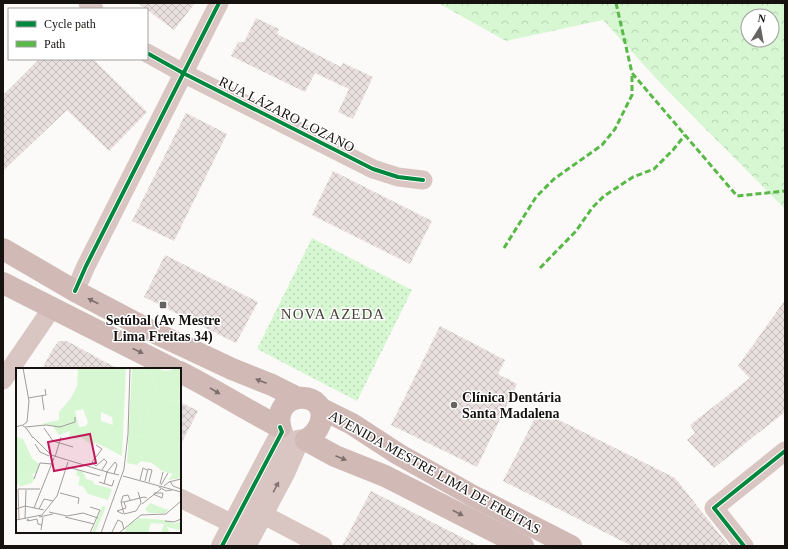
<svg xmlns="http://www.w3.org/2000/svg" width="788" height="549" viewBox="0 0 788 549" font-family="'Times New Roman',serif">
<style>
.green{fill:url(#green-dots)}
.forest{fill:url(#forest-crowns);fill-rule:evenodd}
.building{fill:url(#building-cross-hatch)}
.lines{fill:none;stroke-linecap:round;stroke-linejoin:round}
.minor{stroke:#d9c5c1;stroke-width:19}
.tertiary{stroke:#d9c5c1;stroke-width:22}
.secondary{stroke:#d1b9b6;stroke-width:22}
.quiet{stroke:#58b947;stroke-width:3;stroke-dasharray:6 3;stroke-linecap:butt}
.cycleway-casing{stroke:#fff;stroke-width:6}
.cycleway{stroke:#00873e;stroke-width:4}
.oneway{fill:#7c6e6b}
.oneway2{fill:#817471}
.poi-dot{fill:#666361;stroke:#fff;stroke-width:1.5}
.labels{text-anchor:middle;stroke-width:3;stroke-linejoin:round;paint-order:stroke}
.street-label{font-size:14px;fill:#15120f;stroke:#fff}
.poi-label{font-size:14px;font-weight:bold;fill:#15120f;stroke:#fff}
.neighbourhood-label{font-size:15px;letter-spacing:1px;fill:#4b443b;stroke:#fff}
.inset-road{fill:none;stroke:#a09d9b;stroke-width:1}
.view{fill:#c2185b;fill-opacity:0.15;stroke:#c2185b;stroke-width:2}
.inset-edge{fill:none;stroke:#15120f;stroke-width:2}
</style>
<defs>
<pattern id="green-dots" width="8" height="8" patternUnits="userSpaceOnUse"><rect width="8" height="8" fill="#d6f7d2"/><path d="M2 2h.1M6 6h.1" fill="none" stroke="#b7d3b3" stroke-width="1.8" stroke-linecap="round"/></pattern>
<pattern id="forest-crowns" width="20" height="18" patternUnits="userSpaceOnUse"><rect width="20" height="18" fill="#d6f7d2"/><path d="M2 6a3 3 0 1 1 6 0M12 15a3 3 0 1 1 6 0" fill="none" stroke="#b7d3b3"/></pattern>
<pattern id="building-cross-hatch" width="8" height="8" patternUnits="userSpaceOnUse"><rect width="8" height="8" fill="#e8dfde"/><path d="M0 0l8 8M0 8l8-8" fill="none" stroke="#c6bebd"/></pattern>
</defs>
<rect width="100%" height="100%" fill="#fcfaf8"/>
<path class="green" d="M312,238L412,290L357,401L257,349Z"/>
<path class="forest" d="M438,3H785V209L664,87L603,20L506,41ZM748,16H772V40H748Z"/>
<g class="building">
<path d="M138,3H195L174,30Z"/>
<path d="M256,18L279,29L277,34L341,67L343,63L373,77L353,119L338,112L349,89L315,73L305,92L231,56L238,42H244Z"/>
<path d="M39,59H93L147,112L109,151L67,110L3,171V95Z"/>
<path d="M186,113L227,134L174,241L132,221Z"/>
<path d="M333,171L432,221L410,264L312,215Z"/>
<path d="M165,255L258,302L236,343L144,297Z"/>
<path d="M785,300V412L714,468L687,440L695,433L690,425L750,378L738,366Z"/>
<path d="M440,326L505,360L498,374L517,384L477,467L391,425Z"/>
<path d="M59,341H67L118,369H42L54,347Z"/>
<path d="M180,402L198,411L180,446Z"/>
<path d="M539,410L675,478L729,546H632L503,481Z"/>
<path d="M371,491L416,514L479,546H342Z"/>
</g>
<g class="lines">
<g class="minor">
<path d="M88,3L94,9"/>
<path d="M147,53L183,73L373,169L398,177L423,180"/>
<path d="M75,291L86,266L219,3"/>
<path d="M3,380L52,308"/>
<path d="M180,498L233,524"/>
<path d="M262,514L323,546"/>
<path d="M744,546L714,508L785,451"/>
</g>
<g class="tertiary">
<path d="M222,546L282,432L280,427"/>
<path d="M245,546L284,473L298,441L306,440"/>
</g>
<g class="secondary">
<path d="M3,249L75,291L149,330L232,369L272,385L296,397"/>
<path d="M3,283L173,369"/>
<path d="M180,372C214,389 246,410 280,427"/>
<path d="M320,408L352,424L398,454L473,496L571,546"/>
<path d="M280,427C273,387 332,390 320,424C317,432 313,436 306,440"/>
<path d="M306,440L335,456L385,476L523,546"/>
</g>
<g class="quiet">
<path d="M616,3L632,73L737,196L785,191"/>
<path d="M504,248L536,197L554,179L602,145L615,129L632,95V73"/>
<path d="M540,268L576,231L592,208L604,196L633,177L654,169L673,150L685,135"/>
</g>
<defs>
<g id="cycleway">
<path d="M147,53L183,73L373,169L398,177L423,180"/>
<path d="M75,291L86,266L219,3"/>
<path d="M222,546L282,432L280,427"/>
<path d="M744,546L714,508L785,451"/>
</g>
</defs>
<use href="#cycleway" class="cycleway-casing"/>
<use href="#cycleway" class="cycleway"/>
</g>
<defs><path id="oneway-solid" d="M-6-.8H1V-3.2L6.5 0L1 3.2V.8H-6Z"/></defs>
<g class="oneway">
<use href="#oneway-solid" transform="translate(93 301) rotate(-152)"/>
<use href="#oneway-solid" transform="translate(138 351) rotate(26)"/>
<use href="#oneway-solid" transform="translate(261 381) rotate(-159)"/>
<use href="#oneway-solid" transform="translate(215 391) rotate(31)"/>
<use href="#oneway-solid" transform="translate(341 458) rotate(22)"/>
<use href="#oneway-solid" transform="translate(458 513) rotate(27)"/>
</g>
<use class="oneway2" href="#oneway-solid" transform="translate(276 487) rotate(-62)"/>
<g class="poi-dot">
<rect x="159" y="301" width="8" height="8" rx="2"/>
<circle cx="454" cy="405" r="4"/>
</g>
<g class="labels">
<g class="street-label">
<text transform="translate(287 114) rotate(27)" y="5">RUA LÁZARO LOZANO</text>
<text transform="translate(435 472) rotate(29)" y="5">AVENIDA MESTRE LIMA DE FREITAS</text>
</g>
<g class="poi-label">
<text x="163" y="325">Setúbal (Av Mestre<tspan x="163" dy="16">Lima Freitas 34)</tspan></text>
<text x="462" y="402" text-anchor="start">Clínica Dentária<tspan x="462" dy="16">Santa Madalena</tspan></text>
</g>
<g class="neighbourhood-label">
<text x="333" y="319">NOVA AZEDA</text>
</g>
</g>
<g transform="translate(16 368)">
<rect width="165" height="165" fill="#fcfaf8"/>
<path d="M157,33L165,35V110L152,112L157,106L146,103L152,98L145,83L131,67L121,68L120,62L125,56L123,52L132,49L133,36ZM3,103L11,105L12,109L4,113L0,120V104ZM134,135L144,139L153,142L149,145H133L129,141ZM86,138L90,139L79,165H76ZM122,150L149,152L158,156L165,153V158L163,162L151,159L154,165H145L148,156L135,155L132,165H113Z" fill="#d6f7d2"/>
<path d="M110,0L106,88L87,78L79,75L77,78L65,69L60,71L53,69L54,63L43,67L37,58L25,56L43,52V44L55,30L61,18L62,1ZM67,41L72,54L70,58L63,59L59,43ZM85,44L96,49L97,57L85,53ZM116,0H139L135,5L141,24L165,33V36L157,33L133,36L132,50L123,52L125,56L120,62L122,68L131,67L145,83L152,98L146,103L136,95L125,93L121,97L111,95ZM1,69L7,71L16,90L23,96L21,104L15,107L19,109L16,115L3,119L4,113L12,109L11,105L0,104ZM61,102L67,104L70,111L77,113L78,116L96,121L92,132L72,126L67,118L62,117L64,109L60,107ZM117,153H128L129,158L122,157V162L109,165V162Z" fill="#d6f7d2" fill-rule="evenodd"/>
<path d="M139,0L149,3L165,0V33L141,24L135,5Z" fill="#d6f7d2"/>
<path class="inset-road" d="M26,28L28,42M12,30L30,27L29,21M7,57L11,54L13,33L7,0M0,59L6,57L11,61L17,70M9,59L30,57L44,59L59,54V49M28,60L37,73L57,79M17,69L35,87L91,104M19,76L24,84L33,88M80,77L86,81L76,94L80,98M39,89L45,69M80,98L88,91L91,94L86,102M52,99L84,108M90,104L103,107M98,106L101,97L99,94M107,108L165,124M18,111L24,95L36,96M124,112L127,100L131,102M129,113L132,101L136,102L133,114M154,113L157,118L165,121M83,114L96,118L98,112M88,116L91,104L99,94M144,116L147,104M145,117L152,105M148,118L153,114L165,111M143,119L150,123L156,122M2,121L3,152M2,121H24M122,124L124,130L125,135L120,143L108,146L105,134H108L128,129L131,130M44,125L63,130L62,136M137,126L146,130L147,125H138M105,134L107,128L112,127L114,132M126,136L145,121M74,139L84,142L74,165M18,140L38,90M0,141L9,138L28,142M23,141L28,131L37,133M33,144L51,148L67,145L82,150M107,146L101,143L110,140L108,134M23,149L37,146M49,149L78,156M9,151L10,122M0,152L26,147L41,128L52,94M11,153L12,151V153L21,151L22,156L26,157M149,153L158,154L165,151M25,162L27,149M96,164L102,152L106,154L108,161M85,165L108,101L112,66L114,0M103,165L125,147L150,146L165,133"/>
<path class="view" d="M74,66L80,95L38,103L32,74Z"/>
<rect width="165" height="165" class="inset-edge"/>
</g>
<rect width="788" height="549" fill="none" stroke="#15120f" stroke-width="8"/>
<rect x="8" y="8" width="140" height="52" fill="#ffffff" stroke="#a1a09f"/>
<rect x="16" y="21" width="20" height="6" fill="#00873e" stroke="#a1a09f"/>
<text x="44" y="28" font-size="12" fill="#15120f">Cycle path</text>
<rect x="16" y="41" width="20" height="6" fill="#58b947" stroke="#a1a09f"/>
<text x="44" y="48" font-size="12" fill="#15120f">Path</text>
<g transform="translate(760 28) rotate(11)"><circle r="19" fill="#ffffff" stroke="#a1a09f"/>
<path d="M0-3L7 15L0 10L-7 15Z" fill="#666361"/>
<text y="-6" font-size="11" font-weight="bold" text-anchor="middle" fill="#15120f">N</text>
</g>
</svg>
